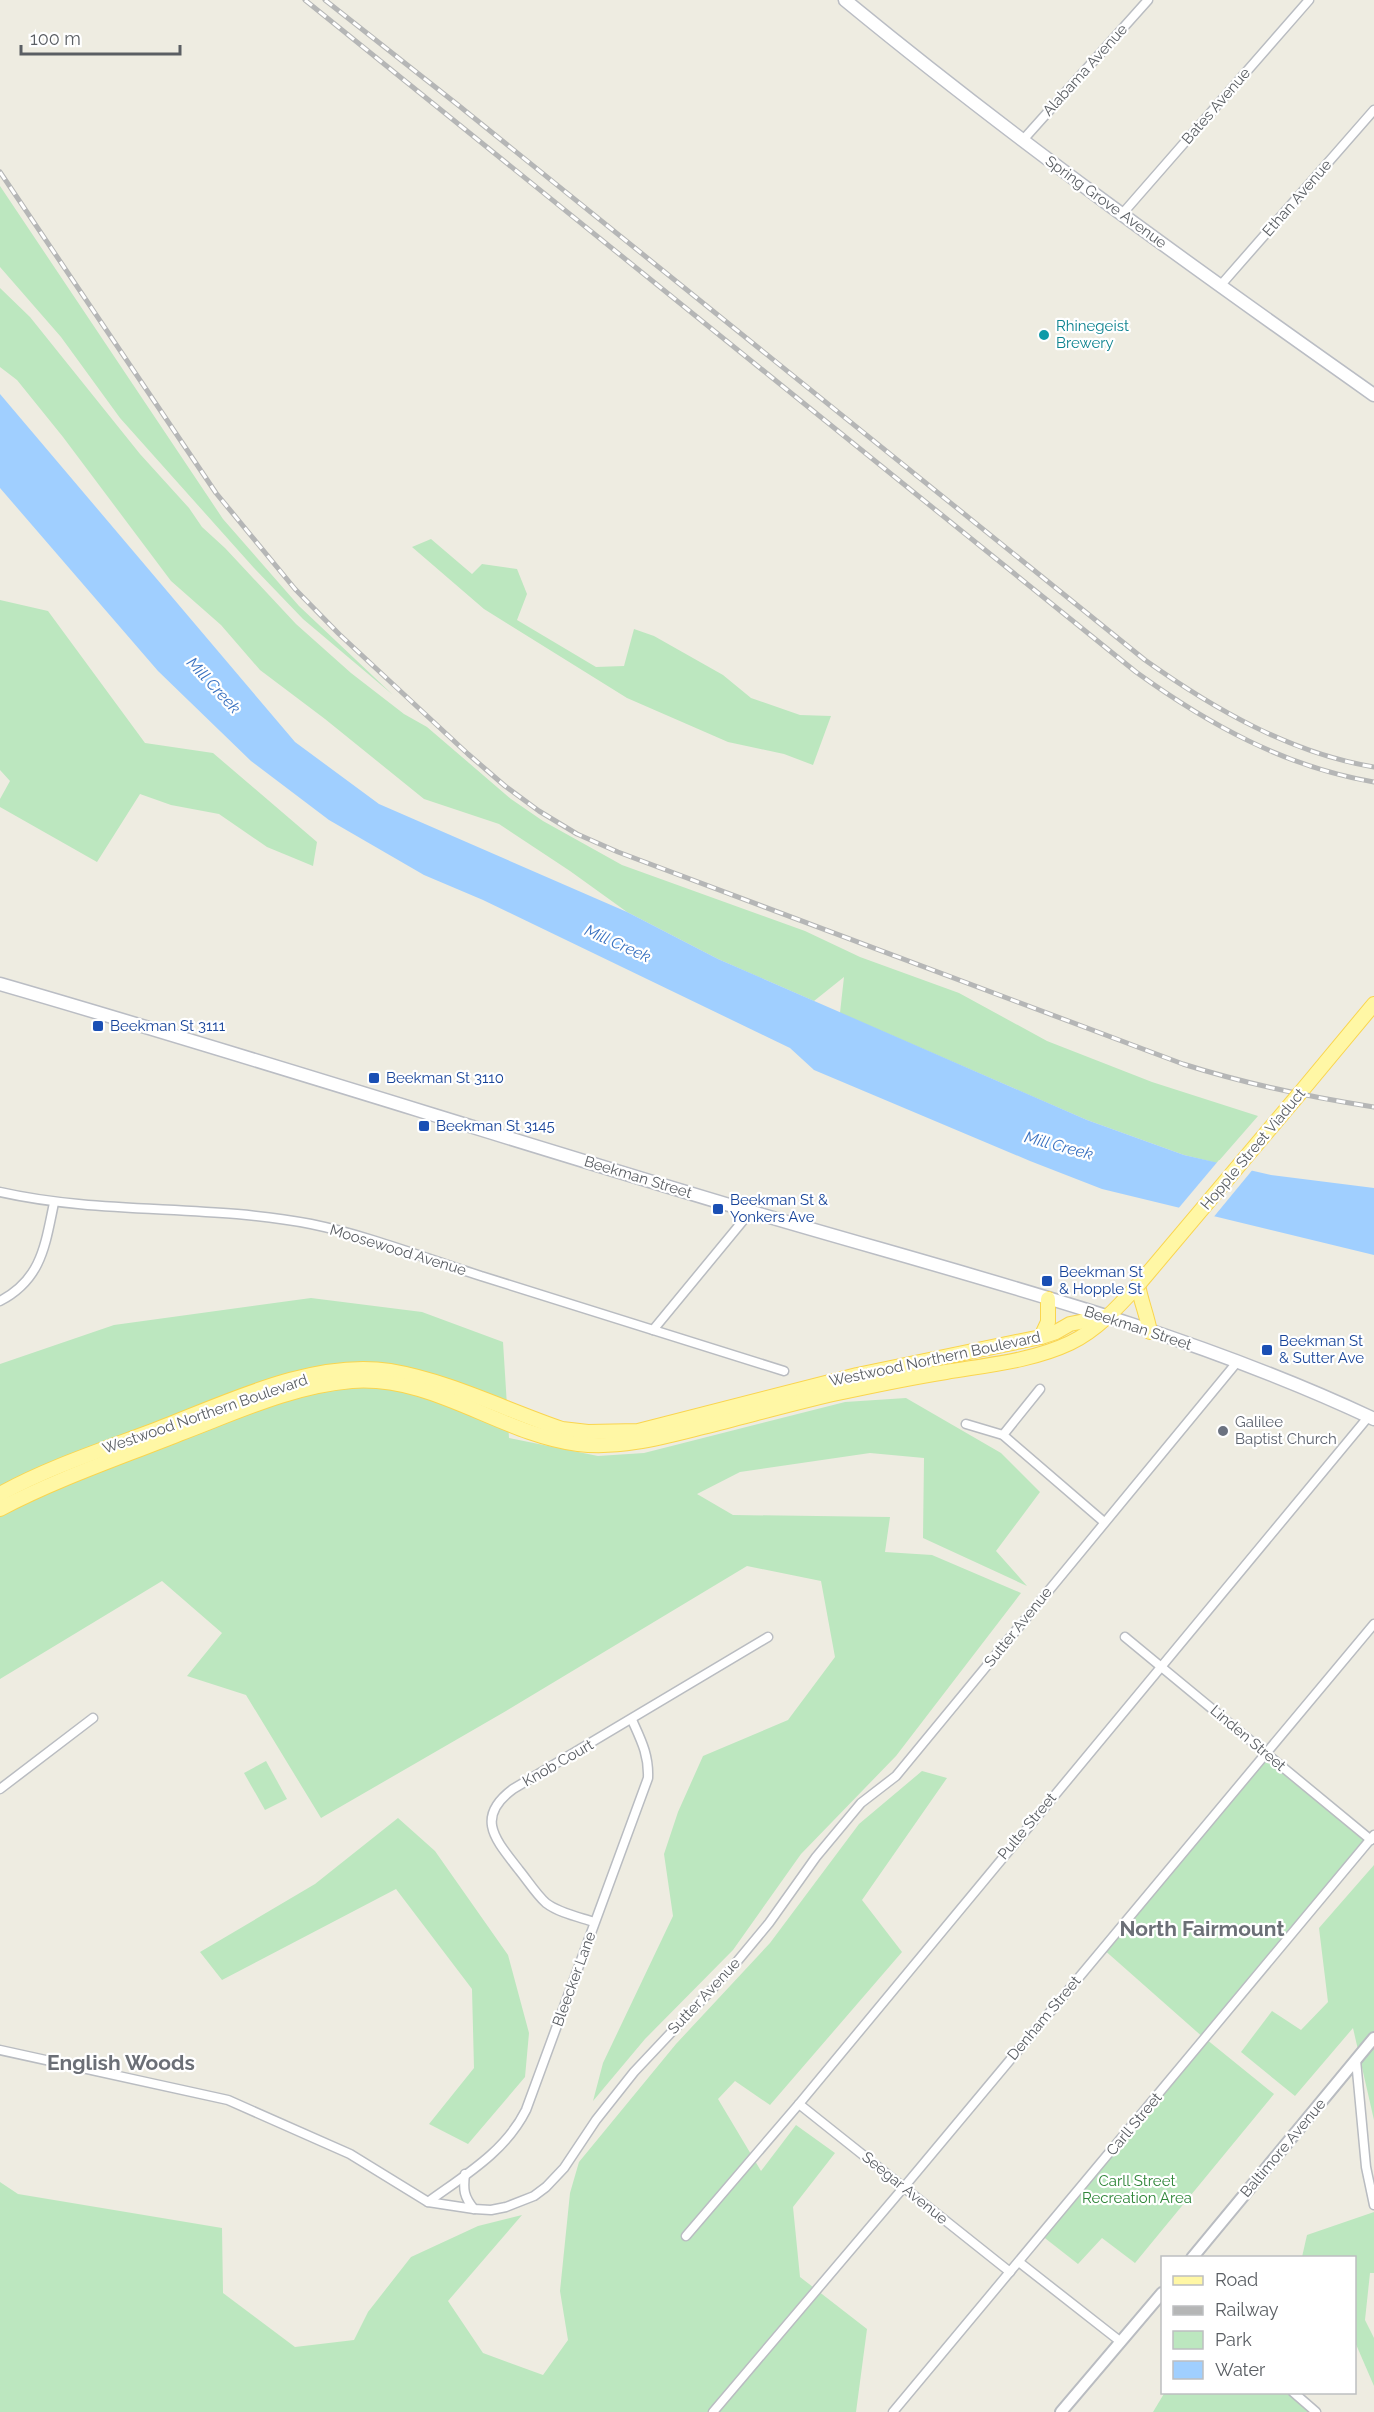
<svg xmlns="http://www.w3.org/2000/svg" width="1374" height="2412" viewBox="0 0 1374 2412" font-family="Raleway,sans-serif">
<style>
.green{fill:#bce7bf}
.water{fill:#a0cfff}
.pier{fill:#eeece1}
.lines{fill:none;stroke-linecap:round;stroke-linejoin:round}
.minor-casing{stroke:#b9bcc1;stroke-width:11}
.tertiary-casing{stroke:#b9bcc1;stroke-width:14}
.secondary-casing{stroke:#babdc4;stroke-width:15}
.primary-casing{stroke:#fad54e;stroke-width:16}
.minor{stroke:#fff;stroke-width:8}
.tertiary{stroke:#fff;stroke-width:10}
.secondary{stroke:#fff;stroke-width:12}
.primary{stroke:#fff7a5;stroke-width:14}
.rail-casing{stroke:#b5b6b6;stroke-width:5}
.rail{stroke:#fff;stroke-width:3;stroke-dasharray:9;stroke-linecap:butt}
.primary-bridge-casing{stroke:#fad54e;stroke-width:16;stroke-linecap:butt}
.primary-bridge{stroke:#fff7a5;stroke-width:14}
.culture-dot{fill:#0f9aa8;stroke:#fff;stroke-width:2}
.transit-dot{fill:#1a4fb4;stroke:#fff;stroke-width:2}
.worship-dot{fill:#6b7280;stroke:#fff;stroke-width:2}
.labels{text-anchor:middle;stroke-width:4.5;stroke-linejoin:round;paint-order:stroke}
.street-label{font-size:15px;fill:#5a5e63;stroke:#fff}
.culture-label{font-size:15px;fill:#0d838f;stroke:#fff;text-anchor:start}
.transit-label{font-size:15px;fill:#164399;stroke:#fff;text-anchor:start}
.worship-label{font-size:15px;fill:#5b616d;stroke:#fff;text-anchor:start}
.park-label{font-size:15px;fill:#2f8639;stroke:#fff}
.water-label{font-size:16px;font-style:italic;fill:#3a72c1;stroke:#fff}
.district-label{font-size:21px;font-weight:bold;fill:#6b6f76;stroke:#fff}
</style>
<rect width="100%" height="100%" fill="#eeece1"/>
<g class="green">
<path d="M0,186L223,519L299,606L393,695L303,619L254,568L120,418L61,337L0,267Z"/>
<path d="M0,288L30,317L140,454L189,508L202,527L225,548L296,624L351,673L404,714L427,727L511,799L543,821L622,865L805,931L860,957L959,993L1047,1041L1152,1082L1258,1116L1217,1163L1184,1155L1087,1120L840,1013L844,977L814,1001L718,959L627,912L570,871L499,824L424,799L325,719L260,670L221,625L171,581L63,437L17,380L0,367Z"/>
<path d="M431,539L472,574L482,564L517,569L527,594L517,620L596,667L624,666L634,629L654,636L723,675L751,698L800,715L831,716L813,765L784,754L728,742L627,698L484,609L412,547Z"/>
<path d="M0,600L48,611L145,743L213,753L317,842L313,866L267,847L219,814L171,805L140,794L97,862L0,807V799L10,781L0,770Z"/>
<path d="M311,1298L422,1312L503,1342L509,1438L598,1456L644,1453L845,1402L906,1398L1001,1453L1040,1492L996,1551L1027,1586L923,1538L924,1458L870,1453L740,1472L697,1494L733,1515L890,1517L885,1552L932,1555L1021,1593L896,1756L801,1854L733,1950L645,2039L593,2101L603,2063L673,1916L664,1854L678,1812L703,1756L788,1720L835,1657L821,1581L747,1566L506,1711L321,1818L246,1695L187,1676L222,1633L162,1581L0,1679V1364L114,1325Z"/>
<path d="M1266,1753L1371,1840L1206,2039L1274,2094L1135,2263L1102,2238L1078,2264L1041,2235L1205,2039L1102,1948Z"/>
<path d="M266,1761L287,1799L265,1810L244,1773Z"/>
<path d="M922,1771L947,1778L862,1900L902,1952L770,2105L735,2081L718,2099L761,2171L796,2125L835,2153L793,2207L800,2277L867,2329L856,2412H0V2182L18,2194L222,2228L223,2293L295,2347L354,2340L368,2312L411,2257L478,2226L522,2215L448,2301L483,2353L543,2375L568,2340L560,2291L570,2193L579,2162L676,2044L770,1943L859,1824Z"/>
<path d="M398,1818L435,1851L508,1955L529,2033L525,2077L468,2144L429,2124L474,2068L472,1989L396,1889L222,1980L200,1952L315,1884Z"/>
<path d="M1374,1865V2120L1353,2028L1295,2096L1241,2052L1272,2011L1301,2030L1328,2002L1319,1928Z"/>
<path d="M1374,2212V2273H1370L1365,2320L1374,2338V2386L1355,2342L1354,2258L1302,2257L1307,2235Z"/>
<path d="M1165,2392L1293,2393L1316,2412H1153Z"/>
</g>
<path class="water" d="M0,394L295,742L379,804L627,912L718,959L1087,1120L1184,1155L1271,1175L1374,1188V1255L1102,1189L1030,1161L814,1070L790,1048L483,900L424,875L329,820L251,761L158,671L0,488Z"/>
<path class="pier" d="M1219,1160L1254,1168L1212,1219L1177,1210Z"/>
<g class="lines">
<defs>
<g id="minor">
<path d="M1022,141L1148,0"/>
<path d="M1123,213L1309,0"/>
<path d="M1220,286L1374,110"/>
<path d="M0,1192C102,1215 208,1204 311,1224C369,1236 425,1258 481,1276C582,1308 683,1340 784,1371"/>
<path d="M0,1301C42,1279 45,1245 54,1203"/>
<path d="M653,1330L751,1211"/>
<path d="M966,1424L1003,1435L1104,1522"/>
<path d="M1003,1435L1040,1389"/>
<path d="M1125,1637L1371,1840"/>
<path d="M0,1789L93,1718"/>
<path d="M594,1922C579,1917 559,1913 546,1903C536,1894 528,1881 519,1870C496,1840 474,1818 513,1789L768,1637"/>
<path d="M0,2050L228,2100L350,2154L428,2202L474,2209L491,2210L506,2207L534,2196L546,2187L564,2168L596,2120L634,2072L730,1970L769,1923L816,1857L861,1803L896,1776L1238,1361"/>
<path d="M1356,2060L1366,2167L1374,2205"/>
<path d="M799,2104L1010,2272"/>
<path d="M465,2174C463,2190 464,2197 474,2209"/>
<path d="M428,2202C465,2175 505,2152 526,2110L648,1778C649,1755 641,1740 632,1720"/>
<path d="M686,2236L799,2104L1369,1416"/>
<path d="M1019,2262L1121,2342"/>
<path d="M1293,2392L1316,2412"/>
<path d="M713,2412L904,2187L1374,1624"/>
<path d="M893,2412L1374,1835"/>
</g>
<g id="tertiary">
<path d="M1192,2258L1374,2038"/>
<path d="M1061,2412L1162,2293"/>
</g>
<g id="secondary">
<path d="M845,0C1015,140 1194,268 1374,395"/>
<path d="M0,984C253,1057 503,1138 756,1213C962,1274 1179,1327 1374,1419"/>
</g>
<g id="primary">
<path d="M1300,1093L1374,1004"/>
<path d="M1138,1285C1141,1302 1147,1315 1150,1332"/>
<path d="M1041,1337L1048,1322V1299"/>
<path d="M0,1494C49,1467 102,1450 155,1430C226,1403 313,1359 390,1371C449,1381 506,1410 562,1429L588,1432L638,1431L857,1375L1041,1337L1056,1332L1070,1324L1105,1317"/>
<path d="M0,1509C57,1479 119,1458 179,1434C235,1413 291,1386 352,1381C434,1375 500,1434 578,1444C621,1449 663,1437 703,1427C747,1416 790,1404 833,1394C870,1386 908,1378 946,1372C987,1365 1032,1361 1070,1343C1096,1331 1119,1306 1138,1285"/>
</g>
</defs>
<use href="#minor" class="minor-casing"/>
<use href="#tertiary" class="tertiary-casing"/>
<use href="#secondary" class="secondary-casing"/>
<use href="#primary" class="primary-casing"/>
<use href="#minor" class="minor"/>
<use href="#tertiary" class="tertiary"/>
<use href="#secondary" class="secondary"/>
<use href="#primary" class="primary"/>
<defs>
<g id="rail">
<path d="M305,0L1136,672C1208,724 1285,767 1374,782"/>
<path d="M325,0L458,105L1145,660C1214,709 1290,753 1374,767"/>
<path d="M0,172L216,493L295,589L339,634L468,754L505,786L539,811L577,834L618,852L1183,1064C1246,1084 1309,1097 1374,1107"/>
</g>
</defs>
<use href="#rail" class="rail-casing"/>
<use href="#rail" class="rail"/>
<defs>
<path id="primary-bridge" d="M1138,1285L1300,1093"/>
</defs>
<use href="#primary-bridge" class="primary-bridge-casing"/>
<use href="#primary-bridge" class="primary-bridge"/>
</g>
<circle class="culture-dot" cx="1044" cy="335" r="6"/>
<g class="transit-dot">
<rect x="92" y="1020" width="12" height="12" rx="3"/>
<rect x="368" y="1072" width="12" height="12" rx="3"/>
<rect x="418" y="1120" width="12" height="12" rx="3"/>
<rect x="712" y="1203" width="12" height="12" rx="3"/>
<rect x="1041" y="1275" width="12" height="12" rx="3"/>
<rect x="1261" y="1344" width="12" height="12" rx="3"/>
</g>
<circle class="worship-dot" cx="1223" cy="1431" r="6"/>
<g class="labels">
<g class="street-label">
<text transform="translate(1085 70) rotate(-48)" y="5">Alabama Avenue</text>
<text transform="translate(1216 106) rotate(-49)" y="5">Bates Avenue</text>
<text transform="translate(1297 198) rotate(-49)" y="5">Ethan Avenue</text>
<text transform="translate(1106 202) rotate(36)" y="5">Spring Grove Avenue</text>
<text transform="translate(1253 1149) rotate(-50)" y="5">Hopple Street Viaduct</text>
<text transform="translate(638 1177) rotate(17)" y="5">Beekman Street</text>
<text transform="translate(398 1250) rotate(17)" y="5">Moosewood Avenue</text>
<text transform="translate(1138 1328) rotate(18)" y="5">Beekman Street</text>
<text transform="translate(935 1359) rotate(-12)" y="5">Westwood Northern Boulevard</text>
<text transform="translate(205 1414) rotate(-19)" y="5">Westwood Northern Boulevard</text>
<text transform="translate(1018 1627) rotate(-51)" y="5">Sutter Avenue</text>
<text transform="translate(1248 1738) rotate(40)" y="5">Linden Street</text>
<text transform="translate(558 1763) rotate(-30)" y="5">Knob Court</text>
<text transform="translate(1027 1826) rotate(-50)" y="5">Pulte Street</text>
<text transform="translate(574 1979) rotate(-70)" y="5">Bleecker Lane</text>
<text transform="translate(704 1996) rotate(-47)" y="5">Sutter Avenue</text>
<text transform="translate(1044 2018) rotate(-50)" y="5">Denham Street</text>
<text transform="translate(1134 2124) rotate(-50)" y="5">Carll Street</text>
<text transform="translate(1283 2148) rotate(-50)" y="5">Baltimore Avenue</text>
<text transform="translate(905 2188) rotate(39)" y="5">Seegar Avenue</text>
</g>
<g class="culture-label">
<text x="1056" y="331">Rhinegeist<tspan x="1056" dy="17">Brewery</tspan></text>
</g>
<g class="transit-label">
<text x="110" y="1031">Beekman St 3111</text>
<text x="386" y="1083">Beekman St 3110</text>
<text x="436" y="1131">Beekman St 3145</text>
<text x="730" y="1205">Beekman St &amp;<tspan x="730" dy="17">Yonkers Ave</tspan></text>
<text x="1059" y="1277">Beekman St<tspan x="1059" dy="17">&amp; Hopple St</tspan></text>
<text x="1279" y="1346">Beekman St<tspan x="1279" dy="17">&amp; Sutter Ave</tspan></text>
</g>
<g class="worship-label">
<text x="1235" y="1427">Galilee<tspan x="1235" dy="17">Baptist Church</tspan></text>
</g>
<g class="park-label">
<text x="1137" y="2186">Carll Street<tspan x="1137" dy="17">Recreation Area</tspan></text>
</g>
<g class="water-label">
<text transform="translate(214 685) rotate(47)" y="6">Mill Creek</text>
<text transform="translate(618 943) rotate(24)" y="6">Mill Creek</text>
<text transform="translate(1059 1145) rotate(15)" y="6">Mill Creek</text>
</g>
<g class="district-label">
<text x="1202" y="1936">North Fairmount</text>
<text x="121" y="2070">English Woods</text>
</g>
</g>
<rect x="1161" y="2256" width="195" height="138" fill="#ffffff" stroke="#bdbfc1" stroke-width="1.5"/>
<rect x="1173" y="2276" width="30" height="9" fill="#fff7a5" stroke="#bdbfc1" stroke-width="1.5"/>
<text x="1215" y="2286" font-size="18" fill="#5a5e63">Road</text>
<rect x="1173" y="2306" width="30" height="9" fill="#b5b6b6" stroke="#bdbfc1" stroke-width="1.5"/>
<text x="1215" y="2316" font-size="18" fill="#5a5e63">Railway</text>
<rect x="1173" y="2331" width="30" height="18" fill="#bce7bf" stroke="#bdbfc1" stroke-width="1.5"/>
<text x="1215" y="2346" font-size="18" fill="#5a5e63">Park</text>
<rect x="1173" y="2361" width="30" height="18" fill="#a0cfff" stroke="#bdbfc1" stroke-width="1.5"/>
<text x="1215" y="2376" font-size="18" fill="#5a5e63">Water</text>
<path d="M21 45v9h159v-9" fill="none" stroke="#5a5e63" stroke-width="3"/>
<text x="30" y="45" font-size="18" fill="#5a5e63" stroke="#ffffff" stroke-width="4.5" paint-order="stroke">100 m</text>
</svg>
